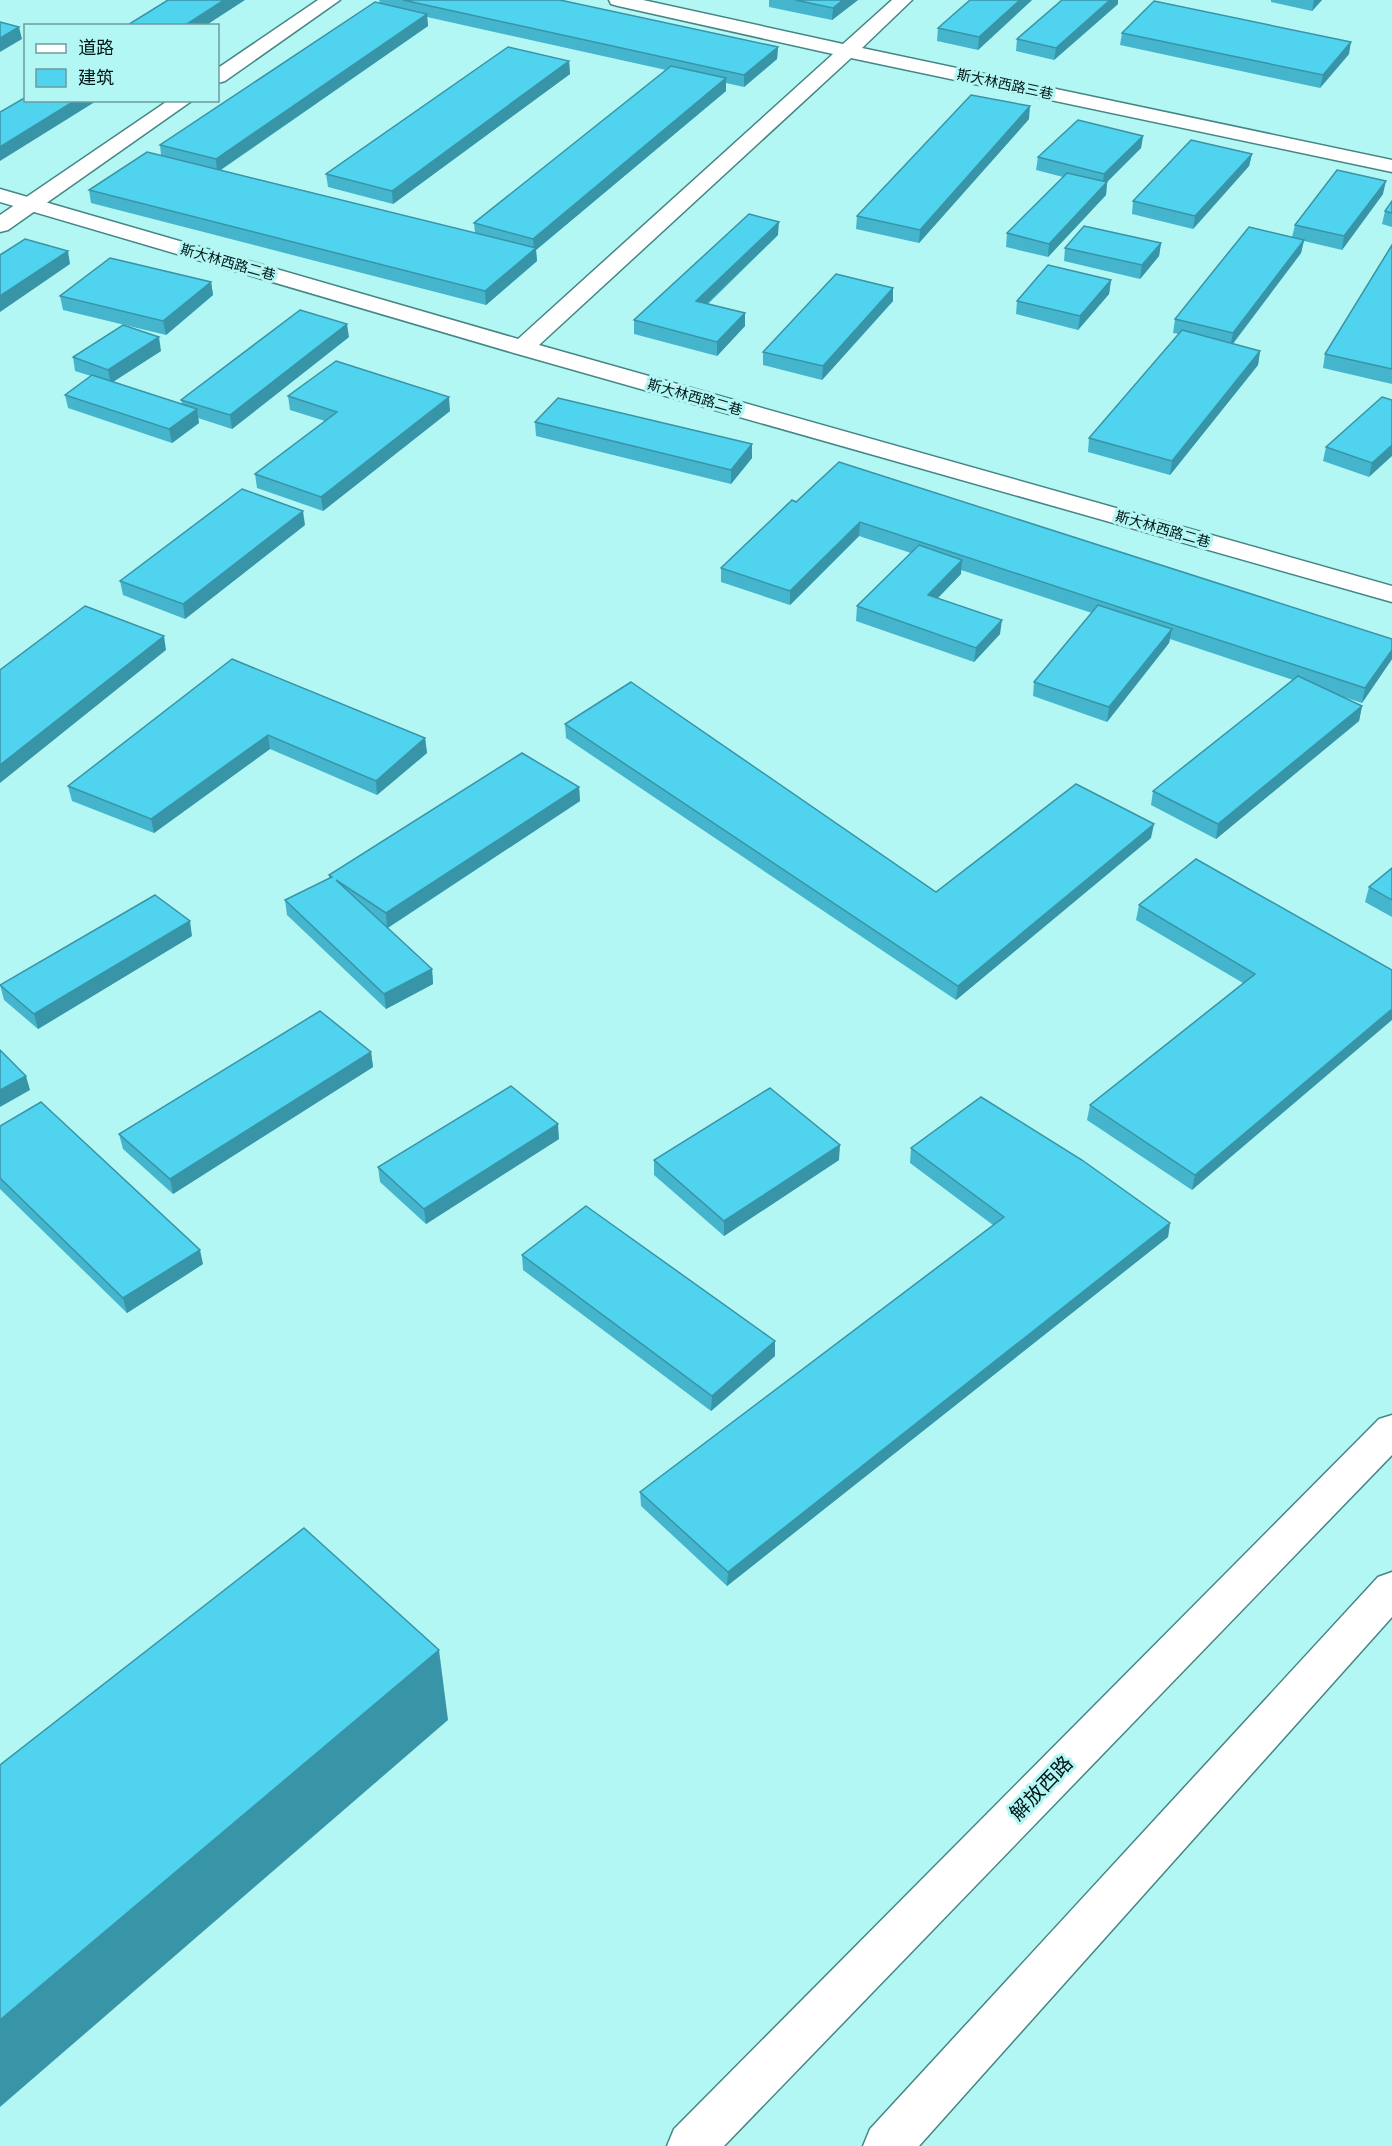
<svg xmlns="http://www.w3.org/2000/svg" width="1392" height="2146" viewBox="0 0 1392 2146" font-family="Ubuntu,'Noto Sans SC',sans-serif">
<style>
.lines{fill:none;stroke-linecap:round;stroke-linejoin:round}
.minor-casing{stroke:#448685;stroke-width:3}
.tertiary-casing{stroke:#448685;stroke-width:3}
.secondary-casing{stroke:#448685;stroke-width:3}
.minor{fill:#fff;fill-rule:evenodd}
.tertiary{fill:#fff;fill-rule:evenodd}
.secondary{fill:#fff;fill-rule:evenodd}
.wall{fill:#45b5cd;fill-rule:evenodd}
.shaded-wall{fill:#3894a7}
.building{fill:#50d3ee;stroke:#3894a7;stroke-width:1.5}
.labels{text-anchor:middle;stroke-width:6;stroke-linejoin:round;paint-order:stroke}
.far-street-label{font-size:14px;fill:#001616;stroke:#b3f7f5}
.near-street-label{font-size:20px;fill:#001616;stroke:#b3f7f5}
</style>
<rect width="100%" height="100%" fill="#b3f7f5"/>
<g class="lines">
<defs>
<path id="minor" d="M609,0H643L843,44L892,0H912L862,48L1392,160V172L851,58L539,345L1392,586V602L514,353L0,202V189L518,339L833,54L618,6L611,4Z"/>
<g id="tertiary">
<path d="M318,0H340L225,81L218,83V68Z"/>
<path d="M169,100H193L8,230L0,232V215Z"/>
</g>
<g id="secondary">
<path d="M1392,1415V1455L724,2146H667L674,2129L1379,1419Z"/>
<path d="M1392,1572V1617L919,2146H863L870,2129L1378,1577Z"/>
</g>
</defs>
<use href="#minor" class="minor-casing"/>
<use href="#tertiary" class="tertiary-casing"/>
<use href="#secondary" class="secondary-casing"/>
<use href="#minor" class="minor"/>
<use href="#tertiary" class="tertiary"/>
<use href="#secondary" class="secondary"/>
</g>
<g class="wall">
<path d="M379,0H560L778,47L777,59L744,87L726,83V91L536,250L537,261L486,305L91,203L89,190L161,155L160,145L380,3ZM427,17L666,70L474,223L475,233L221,170L428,26Z"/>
<path d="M769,0H858L832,20L769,7Z"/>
<path d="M1032,0L978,50L937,41L938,28Z"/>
<path d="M1271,0H1322L1312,11L1271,2Z"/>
<path d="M1118,4L1054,60L1016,51L1017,39Z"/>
<path d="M1122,33L1349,54L1320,88L1120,45Z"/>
<path d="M569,61L570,74L393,204L328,187L326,174Z"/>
<path d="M1029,119L919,243L856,229L857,216Z"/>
<path d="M1143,136L1141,148L1107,182L1106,195L1048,257L1006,247L1007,233L1063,177L1036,170L1038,157Z"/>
<path d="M1252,154L1249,166L1193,229L1132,214L1133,201Z"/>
<path d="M1383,194L1342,250L1304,241L1301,253L1233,344L1260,351L1258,365L1170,475L1088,452L1089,438L1179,334L1173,333L1175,319L1292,237L1295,225Z"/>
<path d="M1392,201V227L1382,224L1385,211Z"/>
<path d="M778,235L708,304L745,326L717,356L634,334V320Z"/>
<path d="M1161,243L1159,256L1140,279L1064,261L1065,248Z"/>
<path d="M1392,245V384L1323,368L1325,354Z"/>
<path d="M1111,280L1109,294L1078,330L1016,314L1017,301Z"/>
<path d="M211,282L213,295L166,335L63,310L60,296Z"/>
<path d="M893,288V301L822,380L763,365V352Z"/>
<path d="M349,337L232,429L198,418L199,423L172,443L68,408L65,395L91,376L75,371L73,357L161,351L113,382L182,404L181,400Z"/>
<path d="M288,396L450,411L323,511L257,488L255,474L325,421L290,410Z"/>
<path d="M1392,400L1369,477L1323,461L1326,447Z"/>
<path d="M535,422L752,458L731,484L536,436Z"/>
<path d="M792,500L1392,639V659L1362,703L1341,696L1362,706L1359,721L1216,839L1151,805L1153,791L1293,680L1170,639L1169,643L1107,722L1033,696L1034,682L1092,613L961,570V574L938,598L1000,634L974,662L856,621L857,606L911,553L859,536L790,605L721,582V568Z"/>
<path d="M305,525L185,619L123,595L120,581Z"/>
<path d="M232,659L425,738L427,753L377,795L270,749L154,833L72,801L68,786Z"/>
<path d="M565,724L936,892L1151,838L956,1000L566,738Z"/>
<path d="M579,787L580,801L388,928L432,969L433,984L386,1009L287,915L285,900L329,878V875Z"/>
<path d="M1392,868V917L1365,902L1369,887Z"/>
<path d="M1139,905L1392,970L1192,1190L1087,1120L1090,1105L1243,983L1136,920Z"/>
<path d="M192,936L38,1029L4,1000L0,985Z"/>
<path d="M371,1052L373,1067L173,1194L123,1149L119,1134Z"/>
<path d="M0,1126L203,1264L127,1313L0,1189Z"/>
<path d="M559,1139L426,1224L380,1182L378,1167Z"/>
<path d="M911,1148L1170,1223L1168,1237L727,1586L641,1506L640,1492L993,1225L910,1163Z"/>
<path d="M654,1160H839L724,1236L654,1175Z"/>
<path d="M522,1255L775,1341V1356L711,1411L523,1270Z"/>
</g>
<g class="shaded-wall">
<path d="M224,0H245L205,26H184Z"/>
<path d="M843,0H858L832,20L833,8Z"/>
<path d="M1020,0H1032L978,50L979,37Z"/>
<path d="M1110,0H1118V4L1054,60L1056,48Z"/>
<path d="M1314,0H1322L1312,11Z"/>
<path d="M427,14L428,26L217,172L216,159Z"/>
<path d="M19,27L22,39L0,52V38Z"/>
<path d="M1351,42L1349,54L1320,88L1323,75Z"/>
<path d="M778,47L777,59L744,87V75Z"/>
<path d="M569,61L570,74L393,204L392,191Z"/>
<path d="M726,78V91L536,250L537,261L486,305L485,291L534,249L533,239Z"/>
<path d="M76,100H98L0,161V147Z"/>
<path d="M1030,106L1029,119L919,243L920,230Z"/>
<path d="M1143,136L1141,148L1102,187L1104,174Z"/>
<path d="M1252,154L1249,166L1193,229L1195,216Z"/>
<path d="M1386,181L1383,194L1342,250L1344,236Z"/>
<path d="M1107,182L1106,195L1048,257L1049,244Z"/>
<path d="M779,222L778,235L696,314V301Z"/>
<path d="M1304,240L1301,253L1230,347L1233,333Z"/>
<path d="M1161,243L1159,256L1140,279L1142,265Z"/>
<path d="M68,251L70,264L0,312V296Z"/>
<path d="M1111,280L1109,294L1078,330L1080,316Z"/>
<path d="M211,282L213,295L166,335L163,321Z"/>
<path d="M893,288V301L822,380L823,366Z"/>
<path d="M745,313V326L717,356V342Z"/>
<path d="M347,324L349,337L232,429L230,415Z"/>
<path d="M159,337L161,351L111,383L108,370Z"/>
<path d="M1260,351L1258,365L1170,475L1172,461Z"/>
<path d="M449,397L450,411L323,511L321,497Z"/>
<path d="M197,409L199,423L172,443L169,429Z"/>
<path d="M752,444V458L731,484V470Z"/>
<path d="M1392,445V456L1369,477L1372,463Z"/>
<path d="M303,511L305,525L185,619L183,604Z"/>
<path d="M860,522L859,536L790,605V591Z"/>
<path d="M962,560L961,574L927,609L928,595Z"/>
<path d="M1002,620L1000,634L974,662L976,648Z"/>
<path d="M1172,629L1169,643L1107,722L1109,707Z"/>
<path d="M164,636L166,650L0,783V765Z"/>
<path d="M1392,650V659L1362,703L1365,688Z"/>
<path d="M1362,706L1359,721L1216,839L1218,824Z"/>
<path d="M268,735L270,749L154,833L151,819Z"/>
<path d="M425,738L427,753L377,795L376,781Z"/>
<path d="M579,787L580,801L387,928L386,913Z"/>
<path d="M1154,824L1151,838L956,1000L958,986Z"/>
<path d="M190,921L192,936L38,1029L34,1014Z"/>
<path d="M432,969L433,984L386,1009L384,994Z"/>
<path d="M1392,1009V1020L1192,1190L1195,1175Z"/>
<path d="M371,1052L373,1067L173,1194L170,1179Z"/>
<path d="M26,1076L30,1090L0,1107V1090Z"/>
<path d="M558,1124L559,1139L426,1224L424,1209Z"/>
<path d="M840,1145L839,1160L724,1236V1221Z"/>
<path d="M1170,1223L1168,1237L727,1586L728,1572Z"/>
<path d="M200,1250L203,1264L127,1313L123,1298Z"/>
<path d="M775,1341V1356L711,1411L712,1396Z"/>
<path d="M439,1650L448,1720L0,2107V2020Z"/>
</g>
<g class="building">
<path d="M168,0H224L184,26H126Z"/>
<path d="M403,0H560L778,47L744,75Z"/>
<path d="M795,0H843L833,8Z"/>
<path d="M970,0H1020L979,37L938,28Z"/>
<path d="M1062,0H1110L1056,48L1017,39Z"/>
<path d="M1154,1L1351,42L1323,75L1122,33Z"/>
<path d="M375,2L427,14L216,159L160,145Z"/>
<path d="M0,22L19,27L0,38Z"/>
<path d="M508,47L569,61L392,191L326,174Z"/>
<path d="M671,66L726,78L533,239L474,223Z"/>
<path d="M971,95L1030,106L920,230L857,216Z"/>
<path d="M26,97V100H76L0,147V112Z"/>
<path d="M1078,120L1143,136L1104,174L1038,157Z"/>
<path d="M1191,140L1252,154L1195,216L1133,201Z"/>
<path d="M147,152L536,248L485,291L89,190Z"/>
<path d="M1337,170L1386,181L1344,236L1295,225Z"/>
<path d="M1067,173L1107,182L1049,244L1007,233Z"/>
<path d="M1392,201V213L1385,211Z"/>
<path d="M749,214L779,222L696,301L745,313L717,342L634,320Z"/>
<path d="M1084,226L1161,243L1142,265L1065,248Z"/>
<path d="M1249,227L1304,240L1233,333L1175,319Z"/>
<path d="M25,239L68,251L0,296V255Z"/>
<path d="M1392,245V369L1325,354Z"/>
<path d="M110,258L211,282L163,321L60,296Z"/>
<path d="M1048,265L1111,280L1080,316L1017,301Z"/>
<path d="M836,274L893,288L823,366L763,352Z"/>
<path d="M300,310L347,324L230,415L181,400Z"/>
<path d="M123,325L159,337L108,370L73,357Z"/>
<path d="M1182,330L1260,351L1172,461L1089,438Z"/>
<path d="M336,361L449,397L321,497L255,474L337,412L288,396Z"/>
<path d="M92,375L197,409L169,429L65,395Z"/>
<path d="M1382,397L1392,400V445L1372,463L1326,447Z"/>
<path d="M558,398L752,444L731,470L535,422Z"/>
<path d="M839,462L1392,639V650L1365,688L860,522L790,591L721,568L792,500L796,502Z"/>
<path d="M242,489L303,511L183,604L120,581Z"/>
<path d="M919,545L962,560L928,595L1002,620L976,648L857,606Z"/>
<path d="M1098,605L1172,629L1109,707L1034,682Z"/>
<path d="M85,606L164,636L0,765V670Z"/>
<path d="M232,659L425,738L376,781L268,735L151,819L68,786Z"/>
<path d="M1298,676L1362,706L1218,824L1153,791Z"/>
<path d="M631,682L936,892L1076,784L1154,824L958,986L565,724Z"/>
<path d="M522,753L579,787L386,913L336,880L432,969L384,994L285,900L332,877L329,875Z"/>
<path d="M1196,859L1392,970V1009L1195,1175L1090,1105L1255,974L1139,905Z"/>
<path d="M1392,868V900L1369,887Z"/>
<path d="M155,895L190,921L34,1014L0,985Z"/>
<path d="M320,1011L371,1052L170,1179L119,1134Z"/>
<path d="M0,1050L26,1076L0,1090Z"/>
<path d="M511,1086L558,1124L424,1209L378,1167Z"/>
<path d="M770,1088L840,1145L724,1221L654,1160Z"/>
<path d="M981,1097L1082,1160L1170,1223L728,1572L640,1492L1004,1217L911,1148Z"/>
<path d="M41,1102L200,1250L123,1298L0,1178V1126Z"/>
<path d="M586,1206L775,1341L712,1396L522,1255Z"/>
<path d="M304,1528L439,1650L0,2020V1765Z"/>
</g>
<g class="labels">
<g class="far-street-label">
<text transform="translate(1005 84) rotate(12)" y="5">斯大林西路三巷</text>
<text transform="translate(228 262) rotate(16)" y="5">斯大林西路二巷</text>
<text transform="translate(695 397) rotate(16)" y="5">斯大林西路二巷</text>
<text transform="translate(1163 529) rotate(16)" y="5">斯大林西路二巷</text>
</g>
<g class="near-street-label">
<text transform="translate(1041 1788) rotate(-46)" y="7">解放西路</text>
</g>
</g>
<rect x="24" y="24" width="195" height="78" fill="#b3f7f5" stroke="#6b9d9c" stroke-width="1.5"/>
<rect x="36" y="44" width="30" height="9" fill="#ffffff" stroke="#6b9d9c" stroke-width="1.5"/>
<text x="78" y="54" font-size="18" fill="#001616">道路</text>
<rect x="36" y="69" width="30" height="18" fill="#50d3ee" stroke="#6b9d9c" stroke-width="1.5"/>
<text x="78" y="84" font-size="18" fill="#001616">建筑</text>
</svg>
